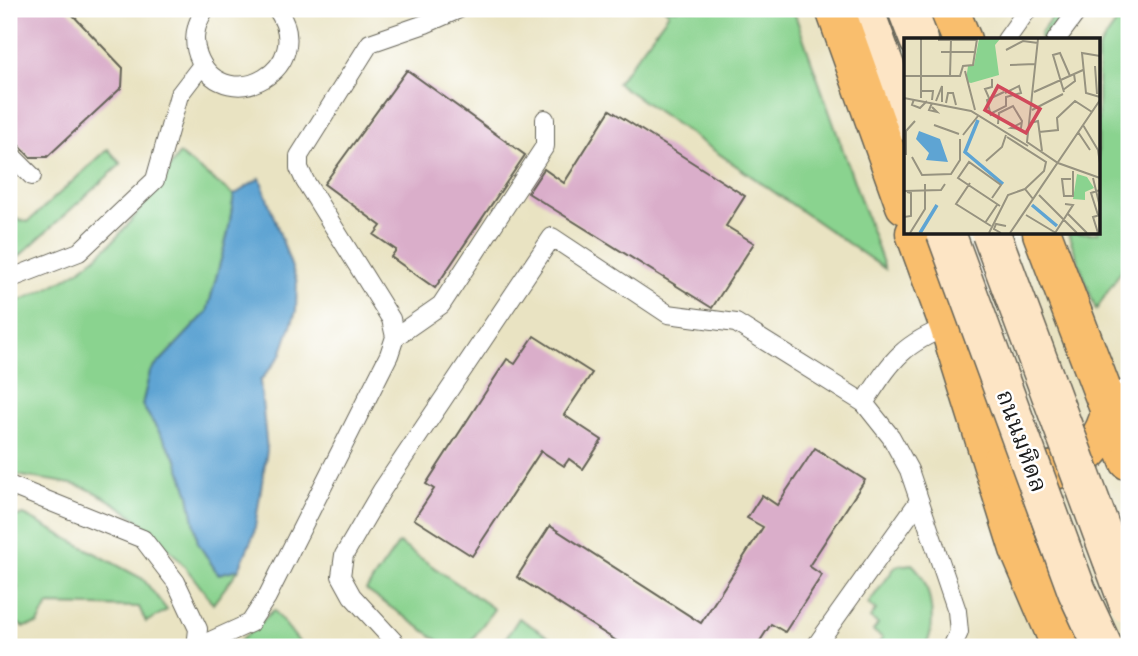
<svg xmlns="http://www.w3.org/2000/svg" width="1138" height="656" viewBox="0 0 1138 656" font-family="'Libre Caslon Text','Noto Serif Thai',serif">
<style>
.green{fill:#8ad38f;stroke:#537856;stroke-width:2}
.water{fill:#5ea4d3;stroke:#3d6078;stroke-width:2}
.building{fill:#daaeca}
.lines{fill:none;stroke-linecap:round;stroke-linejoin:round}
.service-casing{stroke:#646256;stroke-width:20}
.secondary-casing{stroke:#646256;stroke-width:41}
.primary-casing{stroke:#646256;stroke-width:41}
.service{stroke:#fff;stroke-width:18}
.secondary{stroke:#fde5c5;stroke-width:38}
.primary{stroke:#f9be6d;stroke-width:38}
.secondary-bridge-casing{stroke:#646256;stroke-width:41;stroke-linecap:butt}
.secondary-bridge{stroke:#fde5c5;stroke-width:38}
.labels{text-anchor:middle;stroke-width:5;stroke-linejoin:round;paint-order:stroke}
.street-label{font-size:24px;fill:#1c1c1c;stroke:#fff}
.inset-river{fill:none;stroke:#5ea4d3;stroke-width:3.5}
.inset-road{fill:none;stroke:#979380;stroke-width:2}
.view{fill:#d1495b;fill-opacity:0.15;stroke:#d1495b;stroke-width:3.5}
.inset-edge{fill:none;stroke:#1c1c1c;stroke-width:3.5}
</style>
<rect width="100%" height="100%" fill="#fff"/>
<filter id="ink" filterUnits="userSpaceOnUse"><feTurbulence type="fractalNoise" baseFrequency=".0143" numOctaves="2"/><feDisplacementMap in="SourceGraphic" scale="14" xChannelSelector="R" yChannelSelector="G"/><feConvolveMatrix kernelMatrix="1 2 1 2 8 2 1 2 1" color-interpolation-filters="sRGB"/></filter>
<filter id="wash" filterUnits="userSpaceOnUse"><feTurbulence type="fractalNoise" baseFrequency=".00686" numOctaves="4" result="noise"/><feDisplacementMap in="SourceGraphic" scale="28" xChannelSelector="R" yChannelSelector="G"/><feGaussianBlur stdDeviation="1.57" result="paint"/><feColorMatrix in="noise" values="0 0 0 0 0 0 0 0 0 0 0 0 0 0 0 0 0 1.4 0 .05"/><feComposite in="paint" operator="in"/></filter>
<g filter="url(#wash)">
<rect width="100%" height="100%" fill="#e9e3c2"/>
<g class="green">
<path d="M665,9H793L885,269L617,83L669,13Z"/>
<path d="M1058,9H1066L1045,39L1041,40L1040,34Z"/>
<path d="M1126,9H1129V258L1096,310L1068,233H1098V49Z"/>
<path d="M108,149L121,164L15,260L9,259V217L28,222Z"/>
<path d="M179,154L234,195L228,233L207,312L150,372L142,405L177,460L189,495L198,543L218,574L239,569L213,604C179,556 143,514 88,489C66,480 33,480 9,473V304C97,275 129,228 179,154Z"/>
<path d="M24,515L143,579L167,610L146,622L139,607L48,605L38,624L23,627L9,617V606L18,587L9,578V517Z"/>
<path d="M399,543L494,609L467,647H448L366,590Z"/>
<path d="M912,564C931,581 938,625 925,647H883L878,644L883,638L873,631L878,624L870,618L876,610L868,604L896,566Z"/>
<path d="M274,610L303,647H232L238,643Z"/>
<path d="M519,618L563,646L562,647H500Z"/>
</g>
<path class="water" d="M260,178L297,282L296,311L281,355L260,381L267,450L254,534L239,569L218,574L198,543L189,495L177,460L142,405L150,372L207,312L228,233L234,195Z"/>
<g id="blocks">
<g class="building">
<path d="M9,9H67L123,68L122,87L47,157H30L9,135Z"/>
<path d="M407,70L525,155L435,288L391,257L396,250L374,235L381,226L324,184Z"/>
<path d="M610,110L745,196L726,226L754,243L712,308L528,193L544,169L564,183Z"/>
<path d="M534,336L592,373L564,415L602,440L583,469L569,459L564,466L541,451L472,556L414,519L434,489L426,484L507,359L515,364Z"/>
<path d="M815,448L865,480L809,566L822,575L785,632L771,624L756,647H626L517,577L550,526L701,623L763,527L747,518L762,495L777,505Z"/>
</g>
</g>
</g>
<g filter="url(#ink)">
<use href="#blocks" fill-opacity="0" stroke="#646256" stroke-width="2"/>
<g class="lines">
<defs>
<g id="service">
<path d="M205,9C195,25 191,41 200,60C227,117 318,69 277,9"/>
<path d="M1006,40L1028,9"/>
<path d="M1056,40L1079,9"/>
<path d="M9,153L32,176"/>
<path d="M9,279L79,252L155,180L179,95L202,65"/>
<path d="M395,337L441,305L545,146V119"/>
<path d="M864,403C892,361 900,345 949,326"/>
<path d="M1106,403L1129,386"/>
<path d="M9,485L143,539L176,582L198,629L196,647"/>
<path d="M197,647L250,623L267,597L389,355L395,337L391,319L305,181L299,168V156L370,43L425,24L459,9"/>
<path d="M399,647L352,596L341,576L344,555L382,490L552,237L668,314L736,323L864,403L891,437L909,470L957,611L959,632L952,647"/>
<path d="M815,647L919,501"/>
</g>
<g id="secondary">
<path d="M864,9L905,121"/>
<path d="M907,9L919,40"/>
</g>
<g id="primary">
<path d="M835,9L905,205"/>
<path d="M949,9L962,40"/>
<path d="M915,233L949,326L1019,549L1061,647"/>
<path d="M1042,233L1129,461"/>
<path d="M1001,462C1047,487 1100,462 1110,412"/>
</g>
</defs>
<use href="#service" class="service-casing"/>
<use href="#secondary" class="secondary-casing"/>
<use href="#primary" class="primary-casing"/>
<use href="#service" class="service"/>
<use href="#secondary" class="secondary"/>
<use href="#primary" class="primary"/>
<defs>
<g id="secondary-bridge">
<path d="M946,233L1077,591L1103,647"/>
<path d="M991,233L1129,605"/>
</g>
</defs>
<use href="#secondary-bridge" class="secondary-bridge-casing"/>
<use href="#secondary-bridge" class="secondary-bridge"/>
</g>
</g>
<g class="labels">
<g class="street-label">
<text transform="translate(1022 441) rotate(70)" y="8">ถนนมหิดล</text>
</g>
</g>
<g transform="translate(904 38)">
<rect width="196" height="196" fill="#e9e3c2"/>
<path d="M75,1H96L91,7L95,37L67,45L63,44V35L64,28L70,27ZM173,136L183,139L190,150L181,154V162L169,161Z" fill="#8ad38f"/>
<path d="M15,93L36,101L44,124L22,122L25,115L12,101Z" fill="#5ea4d3"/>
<path class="inset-river" d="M74,82L61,114L99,146M128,167L153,188M16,195L33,167"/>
<path class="inset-road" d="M134,1L123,104L154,125L196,140M34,2H73M102,12L119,3L134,5M37,14H71M196,18L178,15L182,55L196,59M106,27L131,26M191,28L193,56M61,33L71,72M0,38H56L59,28L69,27L73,1M46,38L47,1M159,52L171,43L170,36M17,53H29L28,62M130,54L179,32M160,54L149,17L156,15L166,38M0,60L67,73L124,108M17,60V1M85,60L81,51L88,49V41M10,61L8,67L16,70L23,63M32,63L38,48V64M42,65L44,55H49L52,67M28,69L33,74L25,72L28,65M128,72L159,56M88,75L102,68V59L117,55L115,48L101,55L103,53M87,78L83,62L100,54M126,85L134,83L138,113M94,86L95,75L109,68L118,83L117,90L116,91L107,90L117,85M30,87L55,96M179,87L194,112L196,125M135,94L154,92L153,80L171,63L188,74M174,94L186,112M59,97L74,78M103,99L142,124L140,133L121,151M2,117V93L11,83M8,119L18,137L47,136L56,122V101M82,123L98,109L102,97M189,140L196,169M167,141H158L160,158H169V133M66,145L52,166L87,188M0,153L37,152L41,146M135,157L173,195M88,160L97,147L65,124L54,140L96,168M164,176L183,195M122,177L152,195M194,177L187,155L196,152M0,179L7,178V155L3,154M81,185L93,167M6,195L21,171V146M85,195L104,157L121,151L129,161M97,195L90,191L92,186L102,188M106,195L196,62M151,195L169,167L161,166M194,195L189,179L196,177"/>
<path class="view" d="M94,48L136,71L122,95L81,72Z"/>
<rect width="196" height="196" class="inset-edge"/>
</g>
<rect width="1138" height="656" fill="none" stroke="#fff" stroke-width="35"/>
</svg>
